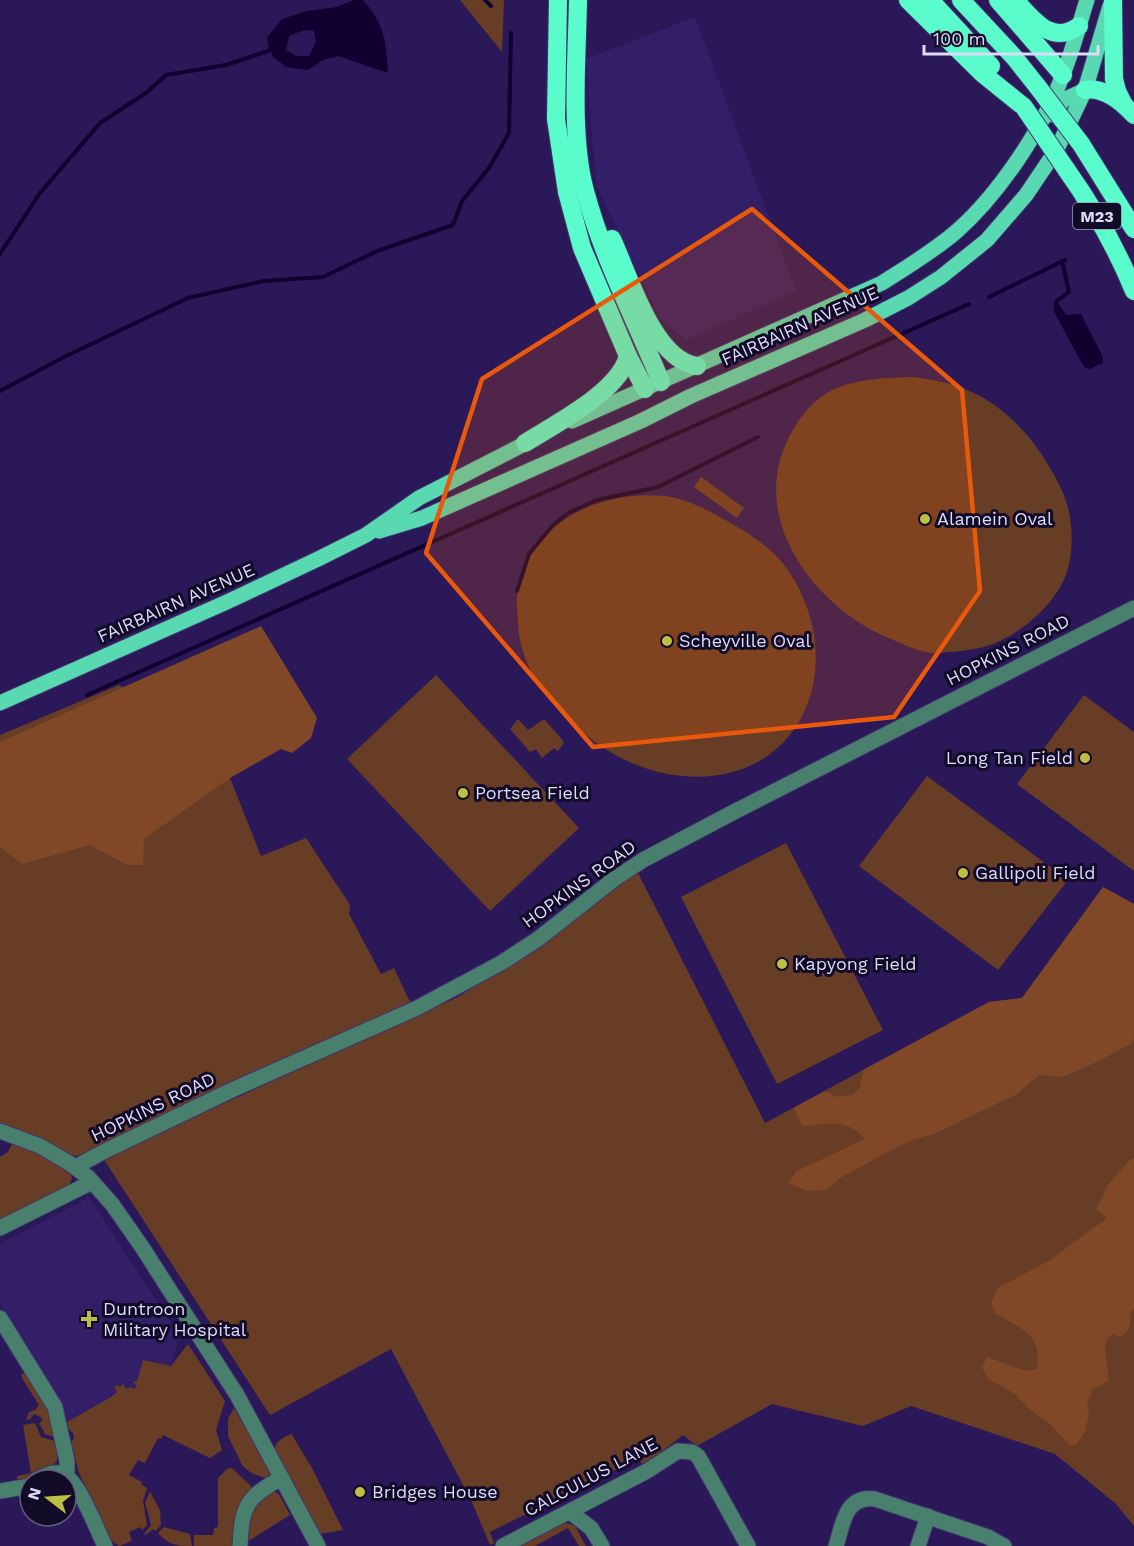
<svg xmlns="http://www.w3.org/2000/svg" width="1134" height="1546" viewBox="0 0 1134 1546" font-family="'Work Sans',sans-serif">
<style>
.built{fill:#321f67}
.green{fill:#683d25}
.forest{fill:#814827}
.water{fill:#100030;fill-rule:evenodd}
.lines{fill:none;stroke-linecap:round;stroke-linejoin:round}
.stream{stroke:#100030;stroke-width:4}
.minor-casing{stroke:#433370;stroke-width:17}
.major-casing{stroke:#433370;stroke-width:17}
.highway-casing{stroke:#433370;stroke-width:20}
.minor{stroke:#48806d;stroke-width:15}
.major{stroke:#58d9b1;stroke-width:15}
.highway{stroke:#5bfccc;stroke-width:18}
.highway-bridge-casing{stroke:#433370;stroke-width:20;stroke-linecap:butt}
.highway-bridge{stroke:#5bfccc;stroke-width:18}
.marked{fill:#e8590c;fill-opacity:0.2;stroke:#e8590c;stroke-width:4.5;stroke-linejoin:round}
.poi-dot{fill:#bebf42;stroke:#110b27;stroke-width:2}
.labels{text-anchor:middle;stroke-width:6;stroke-linejoin:round;paint-order:stroke}
.shield{fill:#110b27;stroke:#a09cbb;stroke-width:1.5}
.shield-label{font-size:16px;font-weight:bold;fill:#dddafa}
.street-label{font-size:18px;fill:#dddafa;stroke:#110b27}
.poi-label{font-size:18px;fill:#dddafa;stroke:#110b27;text-anchor:start}
</style>
<rect width="100%" height="100%" fill="#2a1859"/>
<g class="built">
<path d="M695,17L796,291L686,340L660,319L596,185L586,59Z"/>
<path d="M89,1197L179,1335L171,1367L134,1381L137,1386L133,1390H126L122,1386L114,1387L117,1392L111,1397L67,1422L59,1398L0,1303V1244Z"/>
</g>
<g class="green">
<path d="M460,0H504L502,52Z"/>
<path d="M911,377C931,379 953,383 972,392C999,404 1026,430 1042,455C1053,472 1065,492 1069,512C1073,532 1073,555 1066,575C1053,607 1020,635 987,646C973,650 953,652 938,653C923,654 905,645 891,639C815,608 747,519 789,437C798,420 810,403 827,393C851,379 883,378 911,377Z"/>
<path d="M701,477L744,508L737,518L694,487Z"/>
<path d="M633,496C643,495 654,495 665,496C689,499 715,514 736,526C754,537 772,549 785,566C852,658 806,787 682,776C650,773 619,760 594,741C557,712 519,672 518,622C517,611 516,600 518,590C529,533 578,501 633,496Z"/>
<path d="M436,675L579,828L490,911L347,759Z"/>
<path d="M119,685L187,731L230,778L261,856L306,838L350,905L349,914L381,974L394,968L410,1002L82,1155L74,1156L68,1154L32,1135L0,1123V735Z"/>
<path d="M1084,695L1134,732V871L1017,784Z"/>
<path d="M518,719L528,730L544,719L564,742L558,751L554,748L542,758L536,749L530,752L510,729Z"/>
<path d="M927,776L1068,880L998,970L859,866Z"/>
<path d="M786,843L883,1030L777,1084L681,897Z"/>
<path d="M637,871L765,1123L989,1002L1022,998L1103,887L1134,904V1526L1116,1504L1055,1454L911,1406L863,1426L772,1404L697,1446L683,1435L644,1465L637,1459L490,1532L494,1543L490,1545L471,1500L391,1349L270,1415L103,1158L456,998L541,945Z"/>
<path d="M13,1142L46,1157L71,1173L72,1178L69,1185L0,1220V1157L8,1152Z"/>
<path d="M188,1344L225,1401L216,1430L222,1450L210,1458L163,1435L161,1439L158,1438L145,1463L138,1460L129,1475L142,1482L141,1484L147,1488L143,1501L147,1525L142,1530L140,1527L129,1532L132,1541L119,1546L111,1540L79,1473L71,1442L74,1438L73,1433L69,1430L67,1422L111,1397L117,1392L114,1387L118,1385L120,1387L123,1384L126,1389L131,1387L133,1389L137,1387L133,1381H137L143,1360L171,1366Z"/>
<path d="M28,1373L48,1406L57,1438L45,1434L39,1423L42,1421L41,1417L34,1414L30,1419L26,1420L29,1412L35,1410L39,1405L22,1378L21,1374Z"/>
<path d="M234,1408L270,1472V1475L265,1478L251,1473L242,1465L228,1436V1419Z"/>
<path d="M35,1423L41,1437L58,1442L57,1461L51,1467L22,1481L21,1479H17V1476L31,1473L23,1425Z"/>
<path d="M293,1433L292,1435L312,1468L343,1530L319,1534L275,1453C273,1441 283,1438 293,1433Z"/>
<path d="M232,1468L252,1487L236,1512L233,1546H194V1535H213L214,1528L218,1527V1478L227,1469Z"/>
<path d="M273,1491L279,1494L290,1515L245,1543L252,1506Z"/>
<path d="M150,1492L160,1510L161,1525L156,1531L153,1529L146,1535L144,1534L151,1525L145,1502Z"/>
<path d="M564,1522L575,1526L586,1546H579L568,1528L535,1546H519Z"/>
<path d="M164,1527L190,1534L192,1546C176,1546 169,1545 158,1533Z"/>
</g>
<g class="forest">
<path d="M261,626L317,718L311,738L292,753L281,749L230,778L144,839L143,865H127L90,845L22,864L0,847V742Z"/>
<path d="M1103,887L1134,904V1037L1132,1043L1099,1061L1062,1077L1039,1075L1017,1094L934,1134L914,1139L880,1156L840,1178L826,1190L808,1191L788,1183L797,1171L865,1139C844,1116 830,1125 802,1126L794,1108L825,1091L837,1097L853,1095L860,1087L863,1070L989,1002L1022,998Z"/>
<path d="M1130,1159H1134V1309L1130,1314C1131,1325 1129,1331 1120,1337L1112,1334L1106,1340L1105,1351L1109,1381L1093,1389L1087,1403L1089,1413L1085,1432L1076,1445H1070L1050,1424L1031,1410L1015,1394L989,1379L982,1368L987,1357L1026,1371L1037,1369C1042,1333 1022,1330 995,1313L991,1302L998,1288L1050,1260L1107,1218L1096,1210L1108,1185Z"/>
</g>
<g class="water">
<path d="M359,0H363C385,25 386,41 388,73L338,56L323,60L308,70L286,67L272,56L269,38L283,21L307,13L337,9ZM304,30L314,31L316,41L309,56H296L286,50L289,36Z"/>
<path d="M1054,301H1057L1066,315L1081,314L1103,357V363L1090,369L1084,367L1054,312Z"/>
</g>
<g class="lines">
<g class="stream">
<path d="M485,0L491,6"/>
<path d="M0,254L40,193L100,123L146,93L166,75L226,65L271,50L269,38L283,21L307,13L337,9L359,0"/>
<path d="M989,297L1065,260"/>
<path d="M1057,301L1069,292L1062,261"/>
<path d="M0,391L64,357L188,298L264,281L323,277L377,251L453,225L462,201L489,168L509,133L511,33"/>
<path d="M517,591L529,554L553,525L568,513L597,500L658,487L758,437"/>
<path d="M87,695L969,304"/>
</g>
<defs>
<g id="minor">
<path d="M0,1131L40,1146L69,1163L88,1177L112,1204L142,1247L237,1395L318,1546"/>
<path d="M75,1167L105,1151L234,1089L417,1008L501,963L538,939L613,880L643,860L730,814L1134,608"/>
<path d="M0,1228L92,1182"/>
<path d="M0,1318L55,1407L67,1461V1471L63,1480"/>
<path d="M36,1480C45,1476 53,1470 63,1474C78,1479 97,1530 105,1546"/>
<path d="M0,1491L30,1486"/>
<path d="M570,1512L591,1528L602,1546"/>
<path d="M240,1546C242,1506 246,1497 282,1478"/>
<path d="M503,1546L647,1471L678,1451L692,1452L698,1456L748,1546"/>
<path d="M836,1546C843,1524 845,1495 875,1499L988,1537L1004,1546"/>
<path d="M918,1546L928,1516"/>
</g>
<g id="major">
<path d="M1049,115L1065,99L1085,90"/>
<path d="M572,421L882,283C907,267 934,251 957,231C999,194 1044,127 1063,74C1073,50 1079,25 1087,0"/>
<path d="M379,531L422,518L641,421L691,396L865,320L908,298L941,277L987,240L1026,195L1057,149L1085,90L1110,6"/>
<path d="M0,703L229,601L318,559L366,535L419,498L534,439"/>
</g>
<g id="highway">
<path d="M558,0L556,119L567,192L582,248L628,356L645,389"/>
<path d="M578,0C577,58 570,136 585,191C603,258 635,319 661,382"/>
<path d="M908,0L983,74L1024,107"/>
<path d="M930,0L991,66"/>
<path d="M961,0L1014,57L1037,86"/>
<path d="M998,0L1063,75"/>
<path d="M1015,0C1033,19 1051,46 1079,26"/>
<path d="M1113,0L1114,79L1117,91L1124,105"/>
<path d="M1085,90C1104,87 1122,102 1134,115"/>
<path d="M1081,144L1134,229"/>
<path d="M1066,169C1093,207 1116,247 1134,291"/>
<path d="M612,239C629,275 653,360 697,366"/>
<path d="M525,443C555,424 619,392 628,356"/>
</g>
</defs>
<use href="#minor" class="minor-casing"/>
<use href="#major" class="major-casing"/>
<use href="#highway" class="highway-casing"/>
<use href="#minor" class="minor"/>
<use href="#major" class="major"/>
<use href="#highway" class="highway"/>
<defs>
<g id="highway-bridge">
<path d="M1037,86L1081,144"/>
<path d="M1024,107L1066,169"/>
</g>
</defs>
<use href="#highway-bridge" class="highway-bridge-casing"/>
<use href="#highway-bridge" class="highway-bridge"/>
</g>
<path class="marked" d="M752,209L962,390L980,591L894,717L593,747L426,553L482,379Z"/>
<g class="poi-dot">
<circle cx="925" cy="519" r="6"/>
<circle cx="667" cy="641" r="6"/>
<circle cx="1085" cy="758" r="6"/>
<circle cx="463" cy="793" r="6"/>
<circle cx="963" cy="873" r="6"/>
<circle cx="782" cy="964" r="6"/>
<path d="M86 1310h6v6h6v6h-6v6h-6v-6h-6v-6h6z"/>
<circle cx="360" cy="1492" r="6"/>
</g>
<g class="labels">
<rect class="shield" x="1073" y="203" width="48" height="26" rx="4.5"/>
<g class="shield-label">
<text x="1097" y="222">M23</text>
</g>
<g class="street-label">
<text transform="translate(800 326) rotate(-24)" y="6">FAIRBAIRN AVENUE</text>
<text transform="translate(176 603) rotate(-24)" y="6">FAIRBAIRN AVENUE</text>
<text transform="translate(1008 650) rotate(-27)" y="6">HOPKINS ROAD</text>
<text transform="translate(579 884) rotate(-36)" y="6">HOPKINS ROAD</text>
<text transform="translate(153 1107) rotate(-26)" y="6">HOPKINS ROAD</text>
<text transform="translate(591 1477) rotate(-28)" y="6">CALCULUS LANE</text>
</g>
<g class="poi-label">
<text x="937" y="525">Alamein Oval</text>
<text x="679" y="647">Scheyville Oval</text>
<text x="1073" y="764" text-anchor="end">Long Tan Field</text>
<text x="475" y="799">Portsea Field</text>
<text x="975" y="879">Gallipoli Field</text>
<text x="794" y="970">Kapyong Field</text>
<text x="103" y="1315">Duntroon<tspan x="103" dy="21">Military Hospital</tspan></text>
<text x="372" y="1498">Bridges House</text>
</g>
</g>
<g transform="translate(48 1498) rotate(287)"><circle r="28" fill="#110b27" stroke="#635e7b" stroke-width="1.5"/>
<path d="M0-4.5L10 22L0 15L-10 22Z" fill="#bebf42"/>
<text y="-9" font-size="16" font-weight="bold" text-anchor="middle" fill="#dddafa">N</text>
</g>
<path d="M924 45v9h174v-9" fill="none" stroke="#dddafa" stroke-width="3"/>
<text x="933" y="45" font-size="18" fill="#dddafa" stroke="#110b27" stroke-width="4.5" paint-order="stroke">100 m</text>
</svg>
